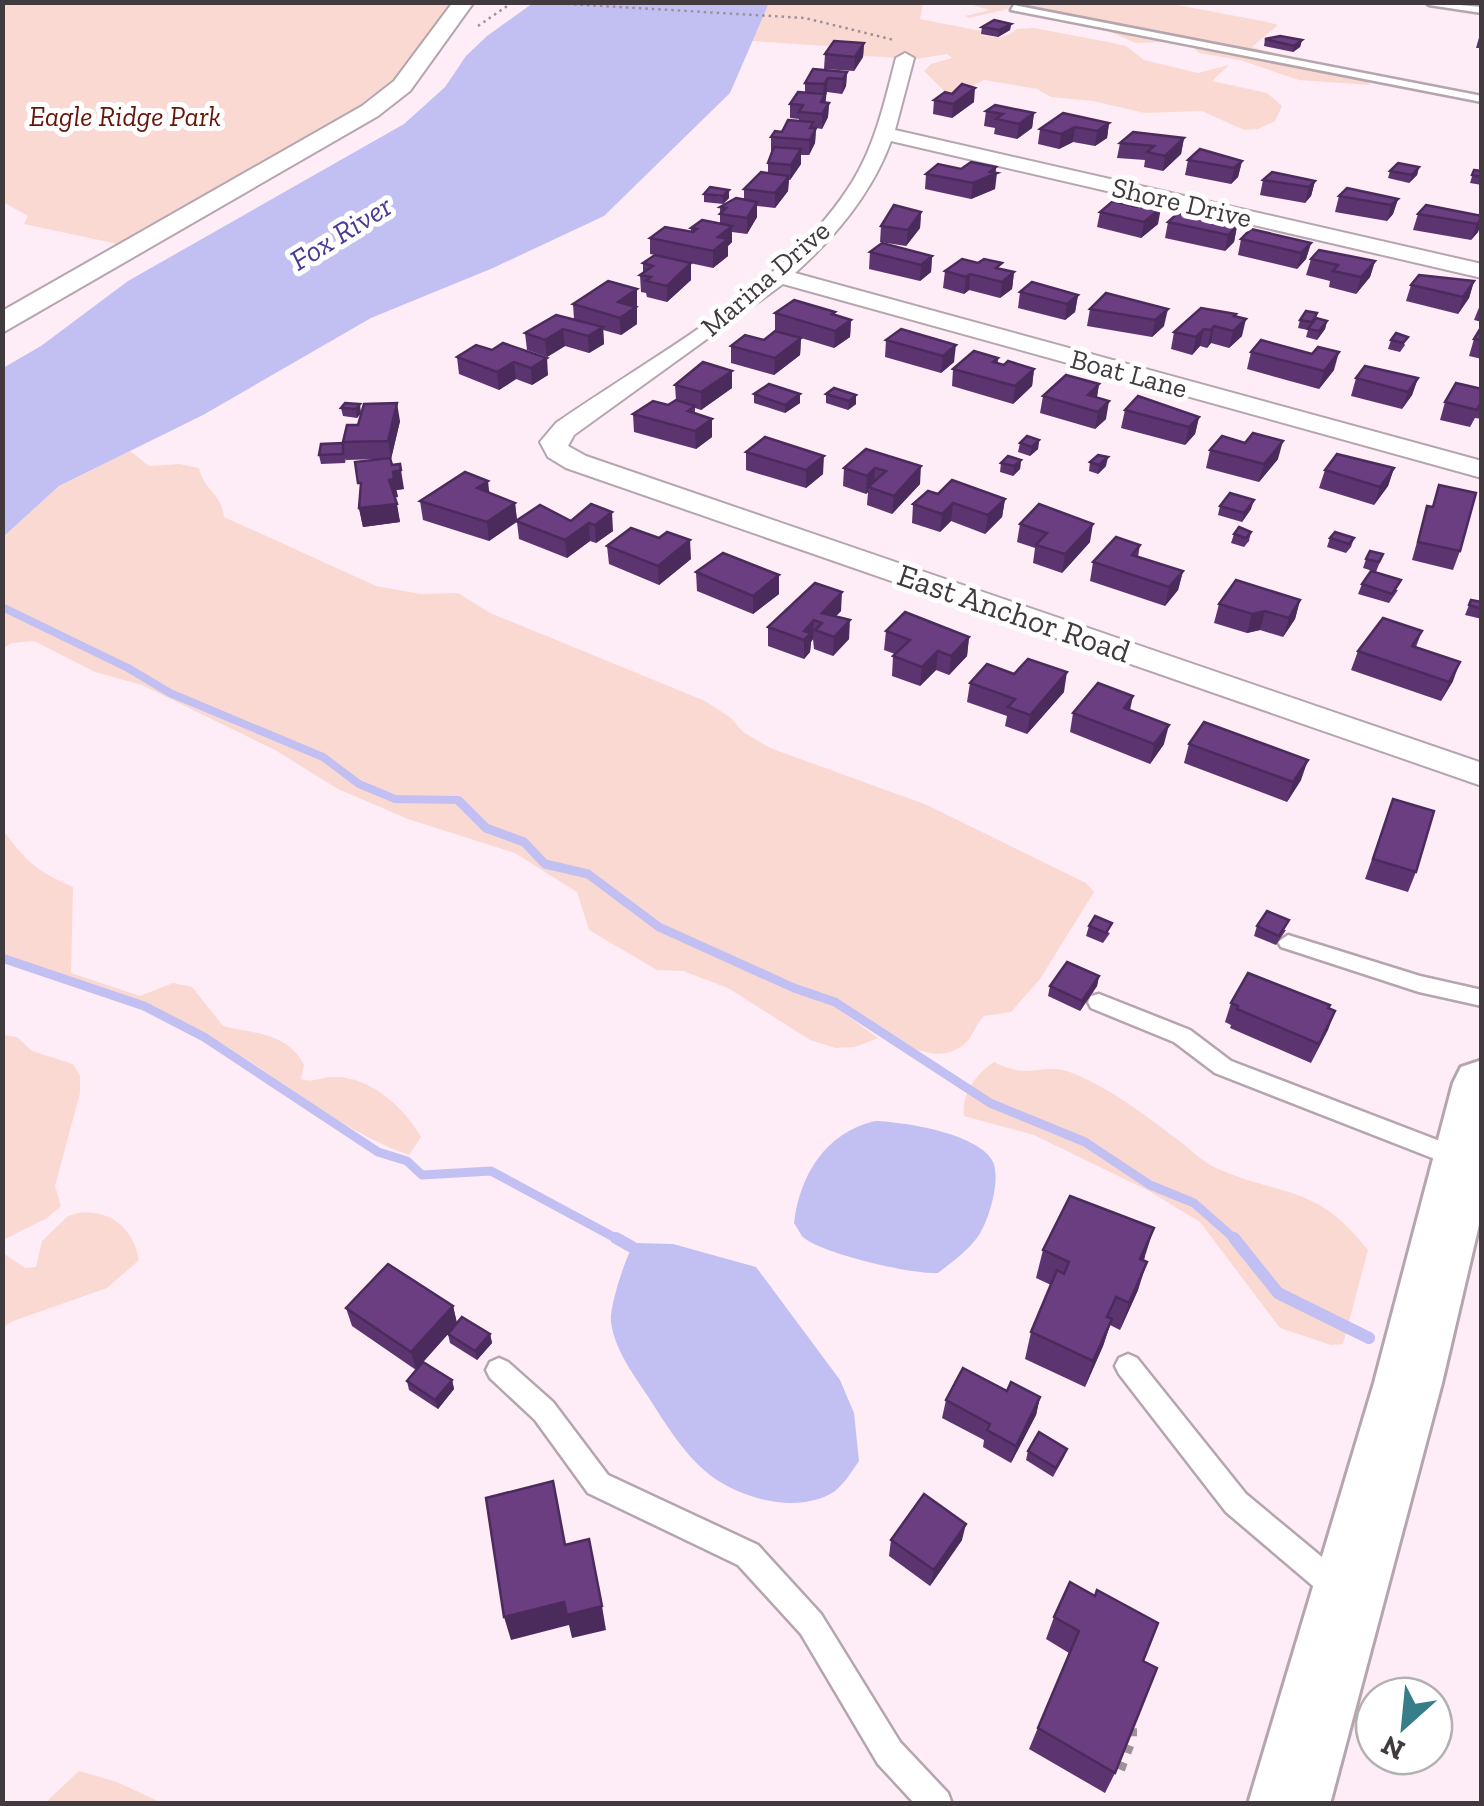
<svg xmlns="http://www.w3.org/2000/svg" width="1484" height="1806" viewBox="0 0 1484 1806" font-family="'Zilla Slab',serif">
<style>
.green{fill:#fad9d2}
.water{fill:#c2c0f2}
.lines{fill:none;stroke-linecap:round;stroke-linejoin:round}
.stream-far2{stroke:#c2c0f2;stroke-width:8}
.stream-far1{stroke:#c2c0f2;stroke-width:9}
.stream{stroke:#c2c0f2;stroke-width:12}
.service-casing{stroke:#b5a5af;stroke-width:5}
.minor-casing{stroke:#b5a5af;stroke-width:4}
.tertiary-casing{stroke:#b5a5af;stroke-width:4}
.secondary-casing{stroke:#b5a5af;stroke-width:6}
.path-far1{stroke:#9d9198;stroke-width:2.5;stroke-dasharray:2.5 4;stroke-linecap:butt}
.path{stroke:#9d9198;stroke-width:8;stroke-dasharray:8 10;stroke-linecap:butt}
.service{fill:#fff;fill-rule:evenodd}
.minor{fill:#fff;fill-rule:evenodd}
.tertiary{fill:#fff;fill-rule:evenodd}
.secondary{fill:#fff;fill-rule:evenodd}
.wall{fill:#5c3570}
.shaded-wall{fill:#4b2b5b}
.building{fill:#6b3e82;stroke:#4b2b5b;stroke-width:2.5}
.labels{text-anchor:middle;stroke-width:10;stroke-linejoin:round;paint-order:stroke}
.far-park-label{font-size:28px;font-style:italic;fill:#671508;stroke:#fff}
.far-street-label{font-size:28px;fill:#413a3e;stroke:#fff}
.far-water-label{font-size:30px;font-style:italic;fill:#4b3997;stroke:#fff}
.street-label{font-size:32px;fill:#413a3e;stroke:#fff}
</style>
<rect width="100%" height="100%" fill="#feecf7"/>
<g class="green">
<path d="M3,3H450L400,77L348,115L127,246L24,224L28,216L3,202Z"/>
<path d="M769,3H923L920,19L981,31V35C998,38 1005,39 1017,29L1034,28L1108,42L1126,46L1144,60L1198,73L1229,65L1212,81L1267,93L1282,106L1275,121L1258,129L1244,130L1202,111L1145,113L1093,101L1051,97L1037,89L984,80L959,93L945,92L924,71L931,64L952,58L947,54L916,59L833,54L827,46L752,41Z"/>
<path d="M965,3H1167L1267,22L1278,25L1252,47L1289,57L1301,64L1367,80L1370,85L1299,80L1240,60L1199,53L1192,46L1162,42L1136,43L1087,22L1016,7L969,18L965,16L990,10Z"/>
<path d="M130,451L149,466L179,464L199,468C204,491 221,492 224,517L376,586L420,594L458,593L490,613L705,701L731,718L743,732L770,748L927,805L1086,883L1094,892L1040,979L1011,1012L984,1016C974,1026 974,1037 962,1046C924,1073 874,1021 843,1004C828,996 797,990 787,980L696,941L692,946L790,991L831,1004L878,1038L855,1047L836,1048L810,1040L728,988L683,971L657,970L589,930L577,892L515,853L408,819L338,789L275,750L142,685L95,672L34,641L11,643L3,649V611L143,679L141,671L58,634L3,604V537L59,486Z"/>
<path d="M2,829C27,862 36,871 73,887L71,973L140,996L173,983L192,987L223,1026C254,1034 287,1032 304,1065L301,1079C313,1083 319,1078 332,1077C369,1075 404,1107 421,1137L409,1155C331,1127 269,1068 197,1029C137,996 67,977 3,954Z"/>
<path d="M3,1035L17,1037L32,1051L73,1064L80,1076V1093L55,1186L61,1206L47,1218L3,1240Z"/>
<path d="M994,1062C1032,1082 1042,1060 1075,1074C1113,1090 1146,1116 1178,1140C1190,1149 1203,1162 1216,1168C1284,1198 1315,1183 1368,1250L1343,1344L1331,1345L1280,1328L1200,1222L1149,1191L1034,1135L964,1116C961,1094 977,1073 994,1062Z"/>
<path d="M78,1213C112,1209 133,1229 139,1260L107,1288L13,1321L5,1326L3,1336V1253L25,1268L36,1267L42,1241L68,1216Z"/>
<path d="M79,1771L117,1782L162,1803H45Z"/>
</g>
<g class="water">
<path d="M533,3H769L730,93L604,216L493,268L371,318L203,415L59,486L3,537V368L41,346L128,281L404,124L445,87L466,56L487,36Z"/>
<path d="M875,1121C904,1122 976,1133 992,1160C1002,1177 989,1220 979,1235C969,1250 952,1262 938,1273C914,1275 818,1253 802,1236C799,1232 797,1227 794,1223C800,1175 825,1133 875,1121Z"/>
<path d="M635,1243L673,1244L756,1267L840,1380L854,1413L859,1461C852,1471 845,1483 835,1491C798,1516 736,1498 705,1471C682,1451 665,1423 649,1398C634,1375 615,1351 611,1322C609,1308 626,1254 635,1243Z"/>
</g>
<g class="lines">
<path class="stream-far2" d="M2,607L128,668L170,693L323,757L359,784L395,799L458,800L461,803"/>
<g class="stream-far1">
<path d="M459,801L486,828L524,842L545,864L588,874L659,927L794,988L835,1002L990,1103L1085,1142L1150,1185L1194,1203L1237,1241"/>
<path d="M2,958L144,1006L204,1037L378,1152L407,1161L422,1175L491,1171L621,1241"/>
</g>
<g class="stream">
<path d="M616,1238L632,1247"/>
<path d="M1234,1238L1278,1293L1369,1338"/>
</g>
<defs>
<g id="service">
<path d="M1425,2L1482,7V13L1429,5Z"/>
<path d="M1014,5L1482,96V102L1011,10Z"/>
<path d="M1288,935L1420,976L1482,990V1006L1419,992L1281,947L1278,942Z"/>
<path d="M1099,994L1190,1030L1231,1061L1466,1151L1470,1158L1466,1165L1458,1168L1215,1073L1174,1042L1091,1008L1088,1002L1091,996Z"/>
<path d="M1128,1354L1137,1358L1246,1494L1346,1577L1350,1587L1346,1597L1336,1601L1326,1597L1226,1512L1119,1374L1115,1366L1119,1358Z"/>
<path d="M499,1358L508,1362L553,1402L608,1475L758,1545L821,1614L900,1742L948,1793L952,1804H915L878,1764L801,1634L738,1565L588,1493L535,1420L490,1378L486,1370L490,1362Z"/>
</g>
<path id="minor" d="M905,53L914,58L895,130L1482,264V278L891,141C872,193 836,236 795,273L1482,461V478L783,284L574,435L568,446L586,456L1482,763V786L566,468L548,457L540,442L556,423C655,354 791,284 854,179C876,142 885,100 896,58Z"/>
<path id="tertiary" d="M453,2H474L410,91L378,116L2,333V311L362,106L394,81Z"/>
<path id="secondary" d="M1482,1060V1212L1442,1383L1330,1804H1248L1374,1383L1453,1083L1461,1067Z"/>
</defs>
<use href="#service" class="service-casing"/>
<use href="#minor" class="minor-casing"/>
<use href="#tertiary" class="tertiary-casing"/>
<use href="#secondary" class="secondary-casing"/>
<g class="path-far1">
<path d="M535,2L805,18L894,40"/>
<path d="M478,26L513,2"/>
</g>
<path class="path" d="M1121,1770L1133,1738V1725"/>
<use href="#service" class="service"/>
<use href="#minor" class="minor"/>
<use href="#tertiary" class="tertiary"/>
<use href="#secondary" class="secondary"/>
</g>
<g class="wall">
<path d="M1011,24L1010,30L998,37L981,34L982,27Z"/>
<path d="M1482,33V48H1476L1480,34Z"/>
<path d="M1265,39L1302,40L1300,47L1293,52L1264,46Z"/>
<path d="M864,43L863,57L854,71L824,69L825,54Z"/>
<path d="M847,72L846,86L842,94L827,92L825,95V102L829,103L828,117L822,129L816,128L815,143L809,155H801V164L790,180H789L788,191L775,208L757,206V217L747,234L732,232V242L728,246V256L713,268L657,256L691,263V280L667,302L647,297L646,293L641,292L640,275L643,273V263L655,255L650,254V238L691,232V228L720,224V207L744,200V189L768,173V163L771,152V137L799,121V119L790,118V104L805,93V83Z"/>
<path d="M934,100L974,102L952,118L933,114Z"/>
<path d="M986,111L1034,113L1032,128L1017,139L994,134L995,128L984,126Z"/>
<path d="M1109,123L1107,138L1095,146L1073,142L1059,149L1038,144L1040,129Z"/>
<path d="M1184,138L1181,154L1163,171L1144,167L1145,160L1117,158L1120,143Z"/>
<path d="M1188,160L1242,161L1238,177L1231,184L1185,175Z"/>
<path d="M996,167L995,189L971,199L925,189L926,174L961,169Z"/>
<path d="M1419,167L1417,175L1409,183L1388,178L1390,171Z"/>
<path d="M1474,170L1482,171V185L1470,183Z"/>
<path d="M1263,180L1315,181L1311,196L1305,203L1260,195Z"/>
<path d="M704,194L729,198L723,204L704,202Z"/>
<path d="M1339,196L1398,199L1393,214L1387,221L1335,212Z"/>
<path d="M1482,208V220L1478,232L1471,240L1413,230L1418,214L1478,215Z"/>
<path d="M921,212L920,228L906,246L880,242L881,226Z"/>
<path d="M1100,212L1158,224L1141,238L1097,227Z"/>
<path d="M1168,222L1237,226L1234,242L1225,251L1165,238Z"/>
<path d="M1241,239L1311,243L1306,259L1297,269L1238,255Z"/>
<path d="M870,252L932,256L931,272L920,281L869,269Z"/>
<path d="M1311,259L1375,261L1370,277L1356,294L1329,287L1330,281L1306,275Z"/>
<path d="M1001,269L1014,272L1012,289L1000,298L969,290L964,294L943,288L945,271Z"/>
<path d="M1474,281L1469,298L1458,314L1406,301L1411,285Z"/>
<path d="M637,289V324L621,335L603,330L604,344L589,353L565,346L547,357L527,350L525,333L574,319L573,304Z"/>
<path d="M1020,292L1078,295L1075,312L1065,320L1018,308Z"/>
<path d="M1106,293L1164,326L1152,337L1087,326L1090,309Z"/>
<path d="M1482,300V322L1474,320Z"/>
<path d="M775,313L835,315L851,320L850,337L834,348L775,330Z"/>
<path d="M1317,313L1316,318L1327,321L1325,329L1317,340L1306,337L1308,330L1298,328L1300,320Z"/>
<path d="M1236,314L1242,336L1229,348L1211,343L1207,348L1200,346L1192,355L1171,349L1174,332Z"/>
<path d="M901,329L954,362L941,373L885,357L886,340Z"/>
<path d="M1482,329V359L1469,356L1474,339Z"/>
<path d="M1396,333L1405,345L1400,352L1388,349L1391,340Z"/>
<path d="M801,338L800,355L774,375L731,363V346L764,340Z"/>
<path d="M476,345L548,375L532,385L516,379L499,390L459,374L457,357Z"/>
<path d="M1251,352L1312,354L1334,370L1319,389L1247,369Z"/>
<path d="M998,358V364L1034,369L1032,386L1013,404L952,386L953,369Z"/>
<path d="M1356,378H1418L1412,395L1402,409L1351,396Z"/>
<path d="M1099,384L1097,397L1106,419L1095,429L1040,413L1043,396Z"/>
<path d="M675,385L732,388L701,410L695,408V414L712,419V437L696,449L634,432L633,414L668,405L676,400Z"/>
<path d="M1482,389V419L1475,418L1470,427L1440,420L1445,402Z"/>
<path d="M754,394L800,403L785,413L754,403Z"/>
<path d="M826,394L856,404L848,410L826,403Z"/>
<path d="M345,403L361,413L400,421L391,459L392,465L404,489L396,490L398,497H395L400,522L363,527L359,508L381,459L346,460V458L345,463L321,464L319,455L343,443L358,425L361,413L357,418L343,416L341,408Z"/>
<path d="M1125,410L1199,417L1195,434L1185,445L1121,428Z"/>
<path d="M1039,440L1038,449L1030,456L1018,452L1020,443Z"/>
<path d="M866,449L920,484L892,514L867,505L868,492L866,494L843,486L844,468Z"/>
<path d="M1210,450L1278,459L1259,482L1206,468Z"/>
<path d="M746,452L823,474L806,488L746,470Z"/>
<path d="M1021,460L1020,469L1013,476L1000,472L1001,463Z"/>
<path d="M1090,462L1106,466L1098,474L1089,471Z"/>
<path d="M1394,468L1388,486L1374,505L1319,488L1325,470Z"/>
<path d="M1439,485L1460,551L1453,570L1412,560L1427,506L1432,507Z"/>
<path d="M489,493L515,503L517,520L571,521L591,504L613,531L596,543L590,541L567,558L519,539L517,522L489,541L423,520L420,501Z"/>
<path d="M938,494L1005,499L1002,517L985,534L951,521L940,532L912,523L913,504Z"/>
<path d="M1220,506L1251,509L1242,522L1218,515Z"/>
<path d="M1020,524L1090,542L1062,573L1033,563L1035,548L1017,542Z"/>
<path d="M1251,532L1249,541L1244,547L1231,543L1234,534Z"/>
<path d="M1330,538H1354L1351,547L1346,553L1327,547Z"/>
<path d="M1140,545L1138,557L1183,571L1178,590L1165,606L1090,581L1093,562Z"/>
<path d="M607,546L691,559L659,585L609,564Z"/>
<path d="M1383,554L1376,572L1363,568L1366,559Z"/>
<path d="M696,572L779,575V594L753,614L697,591Z"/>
<path d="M1362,584L1398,590L1389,603L1358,594Z"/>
<path d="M1300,600L1295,619L1283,637L1260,630L1247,633L1214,623L1219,604Z"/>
<path d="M1471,600L1482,602V619L1465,615Z"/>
<path d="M841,611L836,616L849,639L833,656L814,649L813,639L811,642L810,652L804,659L768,646V627Z"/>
<path d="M886,631L969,637L967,656L949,675L936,670L920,686L892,676L893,656L895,654L884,650Z"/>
<path d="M1422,631L1416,647L1453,681L1441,701L1351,670L1358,651Z"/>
<path d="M970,683L1064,692L1027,734L1005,726L1007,716L967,702Z"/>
<path d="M1073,713L1164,744L1150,764L1070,732Z"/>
<path d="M1189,744L1301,780L1287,802L1184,763Z"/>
<path d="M1393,799L1416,872L1408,892L1365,879Z"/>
<path d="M1089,926L1110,933L1103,943L1086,936Z"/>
<path d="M1257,926L1286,930L1276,945L1254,936Z"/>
<path d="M1099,976L1097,986L1080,1011L1048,996L1050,986Z"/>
<path d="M1231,1003L1328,1008L1335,1011L1311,1063L1230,1028L1231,1025L1225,1022Z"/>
<path d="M1043,1250L1145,1256L1138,1290L1120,1330L1110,1325L1103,1346L1085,1387L1025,1359L1031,1332L1051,1285L1036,1278Z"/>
<path d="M453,1306L457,1323L490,1334L492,1343L477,1360L450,1343L448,1334L423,1362L452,1380L454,1389L438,1409L409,1390L407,1381L416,1370L352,1326L346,1308Z"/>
<path d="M1007,1391L1040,1397L1036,1415L1011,1463L983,1447L984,1440L942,1418L946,1400Z"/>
<path d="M1067,1449L1064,1457L1053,1477L1026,1460L1028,1451Z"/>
<path d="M891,1540H962L930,1586L889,1556Z"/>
<path d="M1054,1617L1143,1661L1115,1773L1105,1793L1029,1749L1069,1653L1046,1639Z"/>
</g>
<g class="shaded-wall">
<path d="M1011,24L1010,30L998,37L999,30Z"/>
<path d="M1302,40L1300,47L1293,52L1294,46Z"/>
<path d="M864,43L863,57L854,71L855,57Z"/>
<path d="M847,72L846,86L842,94L843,79Z"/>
<path d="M828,78L825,109L820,116L824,84Z"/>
<path d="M975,88L974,102L952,118L953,104Z"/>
<path d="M829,103L828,117L822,129V114Z"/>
<path d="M1034,113L1032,128L1017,139L1019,124Z"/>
<path d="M813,122L812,135L816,128L815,143L809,155L810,128Z"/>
<path d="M1109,123L1107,138L1095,146L1097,131Z"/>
<path d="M1075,127L1073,142L1059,149L1061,134Z"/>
<path d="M1184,138L1181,154L1163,171L1165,156Z"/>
<path d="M801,149V164L790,180L791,165Z"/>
<path d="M1242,161L1238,177L1231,184L1234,168Z"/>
<path d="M996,167L995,174L997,173L995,189L971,199L973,183Z"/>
<path d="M1419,167L1417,175L1409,183L1412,175Z"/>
<path d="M789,176L788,191L775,208V193Z"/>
<path d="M1315,181L1311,196L1305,203L1309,187Z"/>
<path d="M729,190V198L723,204V196Z"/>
<path d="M1398,199L1393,214L1387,221L1391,205Z"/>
<path d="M757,202V217L747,234V218Z"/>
<path d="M1161,208L1158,224L1141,238L1144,222Z"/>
<path d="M921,212L920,228L906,246L908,230Z"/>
<path d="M1482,218L1478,232L1471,240L1477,224Z"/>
<path d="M732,226V242L728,246V256L713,268V251L718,237Z"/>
<path d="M1237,226L1234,242L1225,251L1228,235Z"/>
<path d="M1311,243L1306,259L1297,269L1301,253Z"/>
<path d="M932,256L931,272L920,281L921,265Z"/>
<path d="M1375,261L1370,277L1356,294L1361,277Z"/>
<path d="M691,263V280L667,302V286Z"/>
<path d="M1014,272L1012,289L1000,298L1002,282Z"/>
<path d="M970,274L969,290L964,294L966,277Z"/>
<path d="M1474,281L1469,298L1458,314L1463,297Z"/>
<path d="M637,289V324L621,335L618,302Z"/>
<path d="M1078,295L1075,312L1065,320L1067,304Z"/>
<path d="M1168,309L1164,326L1152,337L1155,320Z"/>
<path d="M1246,319L1242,336L1229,348L1233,331Z"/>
<path d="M851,320L850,337L834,348L835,331Z"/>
<path d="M1327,321L1325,329L1317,340L1319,331Z"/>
<path d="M1214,326L1211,343L1207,348L1211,330Z"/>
<path d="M603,327L604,344L589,353L588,336Z"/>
<path d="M563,329L565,346L547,357L545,340Z"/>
<path d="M1204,329L1200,346L1192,355L1196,337Z"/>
<path d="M801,338L800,355L774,375L775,358Z"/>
<path d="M956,345L954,362L941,373L943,356Z"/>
<path d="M1339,352L1334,370L1319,389L1324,371Z"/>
<path d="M547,358L548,375L532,385L531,368Z"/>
<path d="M514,362L516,379L499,390L497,372Z"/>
<path d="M1034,369L1032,386L1013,404L1015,386Z"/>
<path d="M732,371V388L701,410V392Z"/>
<path d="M1418,378L1412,395L1402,409L1408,392Z"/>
<path d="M1099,384L1096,402L1088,395Z"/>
<path d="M800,394V403L785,413V405Z"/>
<path d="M856,395V404L848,410L849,401Z"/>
<path d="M1109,401L1106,419L1095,429L1098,412Z"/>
<path d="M397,403L400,421L391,459L388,441Z"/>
<path d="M360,404L361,413L357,418L356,409Z"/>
<path d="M1199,417L1195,434L1185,445L1189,427Z"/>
<path d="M712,419V437L696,449L695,431Z"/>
<path d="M1039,440L1038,449L1030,456L1032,447Z"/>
<path d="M1283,441L1278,459L1259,482L1264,464Z"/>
<path d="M824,456L823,474L806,488V470Z"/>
<path d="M1108,457L1106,466L1098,474L1099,465Z"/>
<path d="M1021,460L1020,469L1013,476L1014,466Z"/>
<path d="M921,466L920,484L892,514L894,496Z"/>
<path d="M875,468L874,486L868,487V492L866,494L867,476Z"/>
<path d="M1394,468L1388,486L1374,505L1380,487Z"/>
<path d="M401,470L404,489L396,490L393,472Z"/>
<path d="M394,479L398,497L393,498L389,480Z"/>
<path d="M488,481L490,499L477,488Z"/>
<path d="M1005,499L1002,517L985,534L988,515Z"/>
<path d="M1254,500L1251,509L1242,522L1244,513Z"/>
<path d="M515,503L517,521L489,541L487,522Z"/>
<path d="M953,503L951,521L940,532L942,514Z"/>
<path d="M397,504L400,522L363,527L359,508Z"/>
<path d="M612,512L613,531L596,543L595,525Z"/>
<path d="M589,523L590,541L567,558L565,540Z"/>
<path d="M1093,524L1090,542L1062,573L1065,554Z"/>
<path d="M690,540L691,559L659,585L658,566Z"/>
<path d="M1183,571L1178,590L1165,606L1169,587Z"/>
<path d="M779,575V594L753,614V596Z"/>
<path d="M842,592L841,611L821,631L822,613Z"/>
<path d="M1300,600L1295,619L1283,637L1289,618Z"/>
<path d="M1265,611L1260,630L1247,633L1252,614Z"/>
<path d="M814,620L813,639L811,642L810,652L804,659V631Z"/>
<path d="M850,620L849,639L833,656L834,637Z"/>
<path d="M969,637L967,656L949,675L951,656Z"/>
<path d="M938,651L936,670L920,686L922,667Z"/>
<path d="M1460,662L1453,681L1441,701L1449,682Z"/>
<path d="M1067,672L1064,692L1027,734L1030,715Z"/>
<path d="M1133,696L1129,715L1124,708Z"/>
<path d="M1169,725L1164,744L1150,764L1154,744Z"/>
<path d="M1308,760L1301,780L1287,802L1293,782Z"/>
<path d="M1099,976L1097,986L1080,1011L1082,1001Z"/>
<path d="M1335,1011L1328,1030L1311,1063L1319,1044Z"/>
<path d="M1154,1228L1145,1256L1131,1287L1140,1259Z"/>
<path d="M1147,1262L1138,1290L1120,1330L1129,1303Z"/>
<path d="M453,1306L457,1324L416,1370L411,1352Z"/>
<path d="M1112,1319L1103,1346L1085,1387L1093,1361Z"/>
<path d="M490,1334L492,1343L477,1360L475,1351Z"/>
<path d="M452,1380L454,1389L438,1409L435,1400Z"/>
<path d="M1040,1397L1036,1415L1011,1463L1016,1446Z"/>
<path d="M966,1524L962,1540L930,1586L934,1570Z"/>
<path d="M564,1602L602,1606L606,1630L572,1638L569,1625L511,1640L504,1617Z"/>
</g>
<g class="building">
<path d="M994,20L1011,24L999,30L982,27Z"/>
<path d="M1280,36L1302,40L1294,46L1265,39Z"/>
<path d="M834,41L864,43L855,57L825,54Z"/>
<path d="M813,69L847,72L843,79L828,78L824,84L805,83Z"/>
<path d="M962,84L975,88L953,104L934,100L945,92L952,94Z"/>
<path d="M798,92L825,94L821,102L829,103L822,114L799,112L803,105L790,104Z"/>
<path d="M995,105L1034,113L1019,124L996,119L1003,114L986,111Z"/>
<path d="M1063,113L1109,123L1097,131L1075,127L1061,134L1040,129Z"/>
<path d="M788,120L813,122L810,128H816L810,140L771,137L775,131L782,132Z"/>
<path d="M1133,132L1184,138L1165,156L1147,152L1154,146L1120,143Z"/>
<path d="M774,147L801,149L791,165L768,163Z"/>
<path d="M1200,149L1242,161L1234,168L1188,160Z"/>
<path d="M971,162L996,167L990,172L997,173L973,183L926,174L938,164L961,169Z"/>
<path d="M1398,163L1419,167L1412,175L1390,171Z"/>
<path d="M1474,170L1482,171V177L1472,175Z"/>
<path d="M761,172L789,176L775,193L744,189Z"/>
<path d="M1272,172L1315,181L1309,187L1263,180Z"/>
<path d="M710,187L729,190L723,196L704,194Z"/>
<path d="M1347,188L1398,199L1391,205L1339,196Z"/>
<path d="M736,198L757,202L747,218L720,214L726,208L720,207Z"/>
<path d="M1113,201L1136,207L1141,203L1161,208L1144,222L1100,212Z"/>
<path d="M894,205L921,212L908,230L881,226Z"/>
<path d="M1426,205L1482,216V218L1477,224L1418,214Z"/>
<path d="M1179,212L1237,226L1228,235L1168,222Z"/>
<path d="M702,220L732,226L718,237L728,239L713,251L650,238L665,227L693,232L697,229L691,228Z"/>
<path d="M1251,229L1311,243L1301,253L1241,239Z"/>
<path d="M882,243L932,256L921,265L870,252Z"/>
<path d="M1319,250L1375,261L1361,277L1333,271L1338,265L1311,259Z"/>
<path d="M655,255L691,263L667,286L646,281L651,277L640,275L653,266L643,263Z"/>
<path d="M962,259L978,263L984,259L1002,263L996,268L1014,272L1002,282L970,274L966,277L945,271Z"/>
<path d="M1419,275L1474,281L1463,297L1411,285Z"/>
<path d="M608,281L637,289L618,302L636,307L620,318L573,304Z"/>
<path d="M1032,282L1078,295L1067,304L1020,292Z"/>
<path d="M1106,293L1168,309L1155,320L1090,309Z"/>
<path d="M794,300L835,312L832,314L851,320L835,331L775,313Z"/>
<path d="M1201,308L1236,314L1234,316L1246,319L1233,331L1214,326L1211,330L1204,329L1196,337L1174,332Z"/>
<path d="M1306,311L1317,313L1312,322L1300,320Z"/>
<path d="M556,315L603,327L588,336L563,329L545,340L525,333Z"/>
<path d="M1316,318L1327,321L1319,331L1308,329Z"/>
<path d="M901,329L956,345L943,356L886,340Z"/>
<path d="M1480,329H1482V340L1474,339Z"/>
<path d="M775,331L801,338L775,358L731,346L745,335L764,340Z"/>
<path d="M1396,333L1408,337L1403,343L1391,340Z"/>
<path d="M1261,340L1312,354L1318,347L1339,352L1324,371L1251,352Z"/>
<path d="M503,343L547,358L531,368L514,362L497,372L457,357L476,345L492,350Z"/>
<path d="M974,351L998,358L993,362L1004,365L1008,361L1034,369L1015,386L953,369Z"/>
<path d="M703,362L732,371L701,392L675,385Z"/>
<path d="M1365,366L1418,378L1408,392L1356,378Z"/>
<path d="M1066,375L1099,384L1088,395L1109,401L1098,412L1043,396Z"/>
<path d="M1456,383L1482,389V400L1477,410L1445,402Z"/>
<path d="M769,384L800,394L785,405L754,394Z"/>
<path d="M834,388L856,395L849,401L826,394Z"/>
<path d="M1138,396L1199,417L1189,427L1125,410Z"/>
<path d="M676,400L695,406L688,411L712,419L695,431L633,414L653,401L668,405Z"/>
<path d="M345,403L360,404L356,409L341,408Z"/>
<path d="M397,403L388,441L343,442L347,425H358L364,404Z"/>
<path d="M1253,433L1283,441L1264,464L1210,450L1222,436L1245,443Z"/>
<path d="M1027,436L1039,440L1032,447L1020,443Z"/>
<path d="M765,437L824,456L806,470L746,452Z"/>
<path d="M343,443V454L319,455L321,444Z"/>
<path d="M866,449L921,466L894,496L868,487L886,471L875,468L867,476L844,468Z"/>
<path d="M1337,454L1394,468L1380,487L1325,470Z"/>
<path d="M1098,455L1108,457L1099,465L1090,462Z"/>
<path d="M1008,456L1021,460L1014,466L1001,463Z"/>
<path d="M390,458L392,465L400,464L401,470L393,472L394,479L389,480L397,504L359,508L361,483H358L355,462Z"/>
<path d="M465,472L488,481L477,488L515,503L487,522L420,501Z"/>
<path d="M952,480L1005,499L988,515L953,503L942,514L913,504L928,491L938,494Z"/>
<path d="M1439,485L1476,493L1460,551L1418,542L1427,506L1433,507Z"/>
<path d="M1230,493L1254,500L1244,513L1220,506Z"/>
<path d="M591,504L612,512L595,525L589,523L565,540L516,521L540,505L571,521Z"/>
<path d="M1039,504L1093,524L1065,554L1036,545L1047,533L1020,524Z"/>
<path d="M1239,527L1251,532L1246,538L1234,534Z"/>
<path d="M631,528L659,538L667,532L690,540L658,566L607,546Z"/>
<path d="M1335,532L1354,538L1349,544L1330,538Z"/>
<path d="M1116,537L1140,545L1132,555L1183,571L1169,587L1093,562Z"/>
<path d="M1370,551L1383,554L1379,562L1366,559Z"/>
<path d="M723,553L779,575L753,596L696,572Z"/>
<path d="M1371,571L1401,580L1392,594L1362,584Z"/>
<path d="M1236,580L1300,600L1289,618L1265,611L1252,614L1219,604Z"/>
<path d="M815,583L842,592L822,613L850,620L834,637L815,630L822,623L814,620L804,631L811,633L804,640L768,627Z"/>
<path d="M1471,600L1482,602V609L1469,605Z"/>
<path d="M905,612L969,637L951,656L938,651L922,667L893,656L910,640L886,631Z"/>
<path d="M1383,618L1422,631L1412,646L1460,662L1449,682L1358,651Z"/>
<path d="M1028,659L1067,672L1030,715L1008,707L1015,699L970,683L987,664L1014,674Z"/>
<path d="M1098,683L1133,696L1124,708L1169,725L1154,744L1073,713Z"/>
<path d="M1204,722L1308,760L1293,782L1189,744Z"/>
<path d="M1393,799L1434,811L1416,872L1373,859Z"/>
<path d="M1267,911L1289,920L1279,936L1257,926Z"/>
<path d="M1095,916L1112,923L1106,933L1089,926Z"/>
<path d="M1067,962L1099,976L1082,1001L1050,986Z"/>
<path d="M1248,973L1330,1005L1328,1008L1335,1011L1319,1044L1237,1009L1238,1006L1231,1003Z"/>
<path d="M1070,1196L1154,1228L1140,1259L1147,1262L1129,1303L1116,1297L1107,1317L1112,1319L1093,1361L1031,1332L1057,1270L1064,1274L1069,1262L1043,1250Z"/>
<path d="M388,1264L453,1306L411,1352L346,1308Z"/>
<path d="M462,1317L490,1334L475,1351L448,1334Z"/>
<path d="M423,1362L452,1380L435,1400L407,1381Z"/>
<path d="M963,1368L1007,1391L1011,1382L1040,1397L1016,1446L987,1430L990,1424L946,1400Z"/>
<path d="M1039,1432L1067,1449L1056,1468L1028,1451Z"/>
<path d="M553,1481L565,1545L589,1539L602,1606L567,1615L564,1602L504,1617L486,1498Z"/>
<path d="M924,1494L966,1524L934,1570L891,1540Z"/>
<path d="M1070,1582L1095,1596L1097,1590L1158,1623L1143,1661L1157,1668L1115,1773L1038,1728L1079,1631L1054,1617Z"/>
</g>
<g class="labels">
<g class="far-park-label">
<text x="125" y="126">Eagle Ridge Park</text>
</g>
<g class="far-street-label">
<text transform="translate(1182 202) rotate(13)" y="10">Shore Drive</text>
<text transform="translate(765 278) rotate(-41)" y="10">Marina Drive</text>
<text transform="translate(1129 373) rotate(15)" y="10">Boat Lane</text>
</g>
<g class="far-water-label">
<text transform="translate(341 233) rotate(-32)" y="10">Fox River</text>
</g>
<g class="street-label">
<text transform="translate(1014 613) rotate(19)" y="11">East Anchor Road</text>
</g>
</g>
<rect width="1484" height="1806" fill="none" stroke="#413a3e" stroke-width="10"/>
<g transform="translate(1404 1726) rotate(207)"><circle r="48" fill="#ffffff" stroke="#b3b0b2" stroke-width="2.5"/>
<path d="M0-8L18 38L0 25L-18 38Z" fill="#377e89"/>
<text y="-15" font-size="28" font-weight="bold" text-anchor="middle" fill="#413a3e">N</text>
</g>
</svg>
